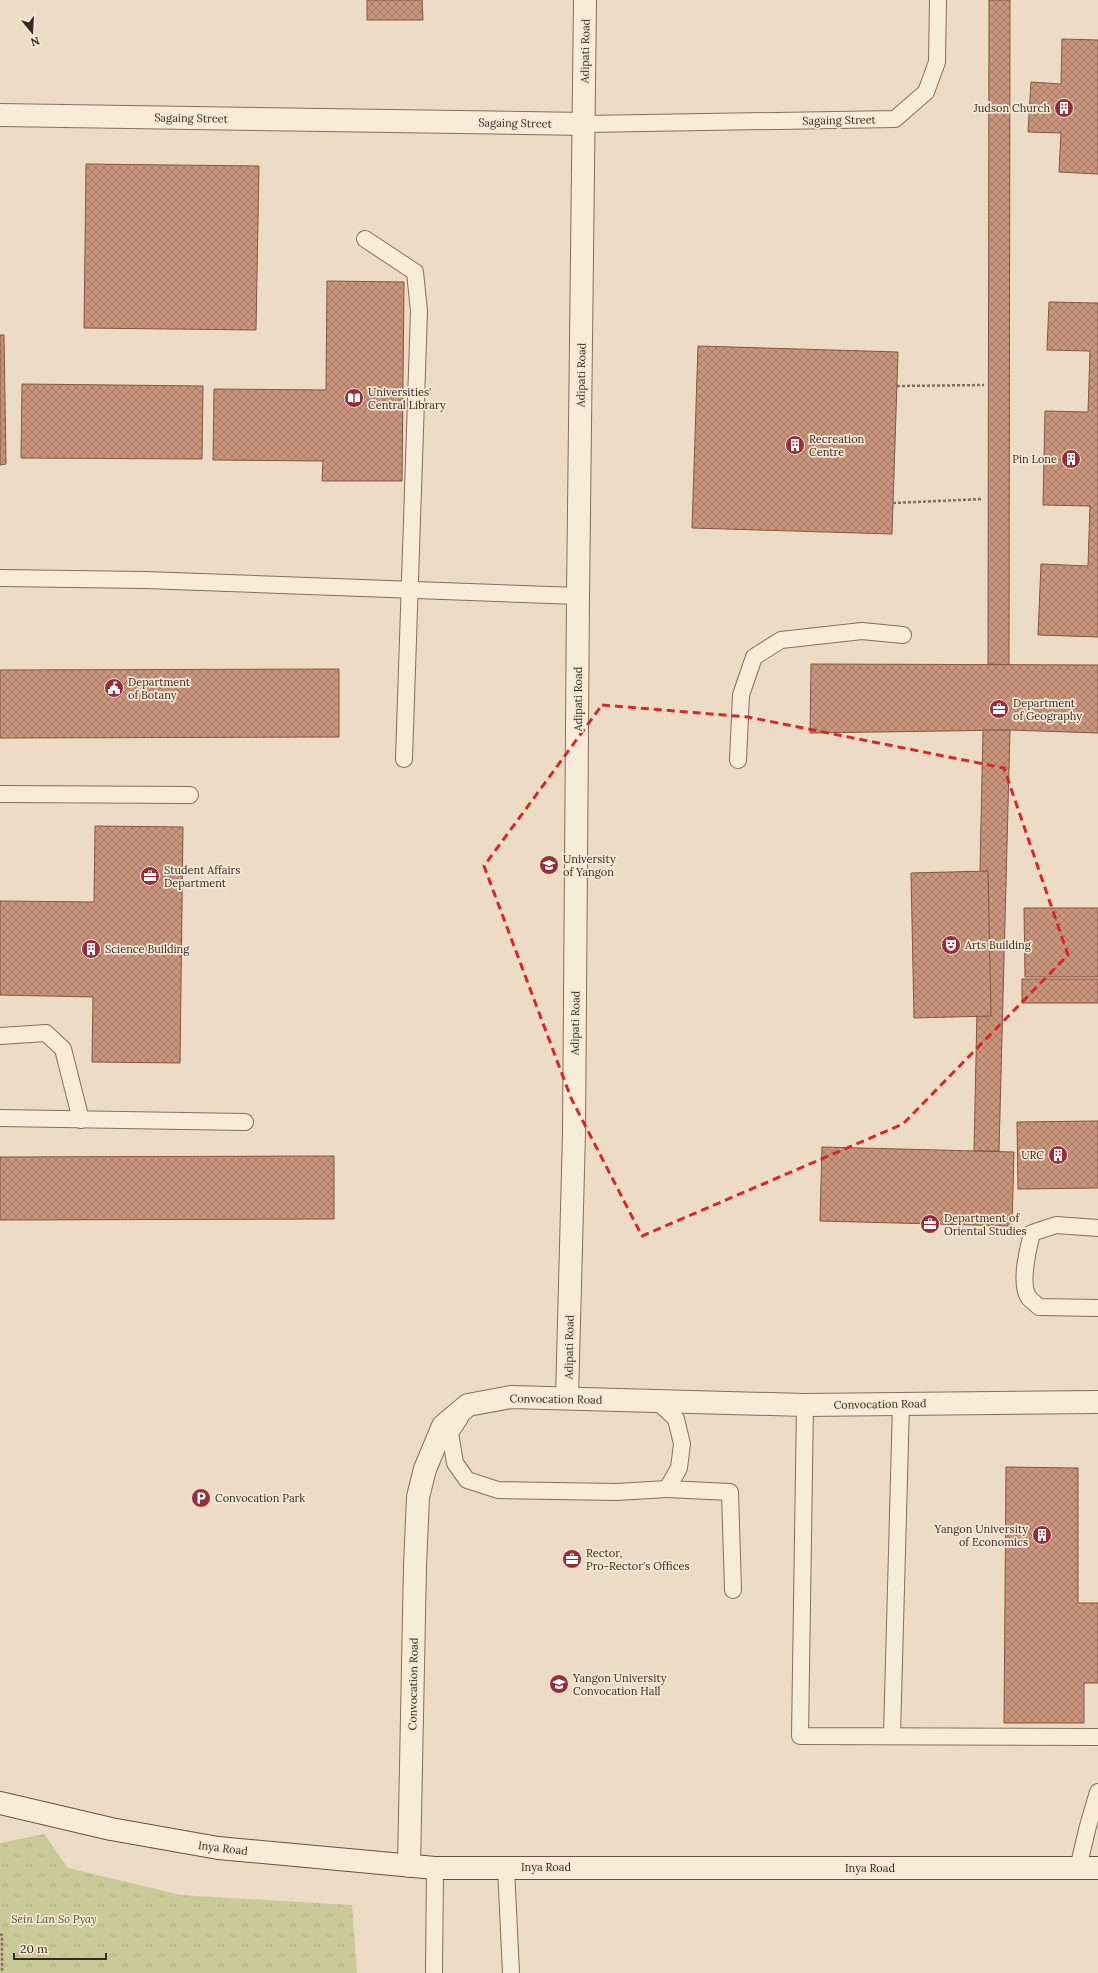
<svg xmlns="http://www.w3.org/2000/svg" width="1098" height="1973" viewBox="0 0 1098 1973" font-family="Lora,serif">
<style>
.park{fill:url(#park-tufts)}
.building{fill:url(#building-cross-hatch);stroke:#855542}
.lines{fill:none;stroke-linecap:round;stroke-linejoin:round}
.lane-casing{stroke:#876e5c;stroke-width:18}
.street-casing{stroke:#876e5c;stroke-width:24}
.secondary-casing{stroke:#694f3f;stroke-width:24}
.path{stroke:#876e5c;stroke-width:2.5;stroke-dasharray:3 2;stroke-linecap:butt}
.lane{stroke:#f8ebd8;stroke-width:16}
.street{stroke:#f8ebd8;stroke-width:22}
.secondary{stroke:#f8ebd8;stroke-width:22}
.marked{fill:none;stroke:#d62828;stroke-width:3;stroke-dasharray:8 5;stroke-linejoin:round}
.labels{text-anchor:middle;stroke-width:3.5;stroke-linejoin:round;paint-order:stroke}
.street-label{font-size:11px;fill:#38281f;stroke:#f4e7d4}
.poi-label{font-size:11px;fill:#38281f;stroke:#f4e7d4;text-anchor:start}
.park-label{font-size:11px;font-style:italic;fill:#4d5326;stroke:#f4e7d4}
</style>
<defs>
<pattern id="park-tufts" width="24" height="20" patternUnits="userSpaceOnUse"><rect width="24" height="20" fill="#caca99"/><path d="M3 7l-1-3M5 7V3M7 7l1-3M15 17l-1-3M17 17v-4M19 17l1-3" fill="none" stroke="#aeae83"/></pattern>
<pattern id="building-cross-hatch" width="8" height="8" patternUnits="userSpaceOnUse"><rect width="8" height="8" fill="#c9947c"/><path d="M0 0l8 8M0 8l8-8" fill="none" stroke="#a47965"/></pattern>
</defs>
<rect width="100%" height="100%" fill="#eddcc5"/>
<path class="park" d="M44,1834L68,1868L181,1895L352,1905L357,1973H0V1843Z"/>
<g class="building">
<path d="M367,0H422L423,20H367Z"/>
<path d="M989,0H1010L1009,665L988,664Z"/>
<path d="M1062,39L1098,40V174L1059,172L1061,133L1028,132L1031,82L1061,84Z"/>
<path d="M86,164L259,166L256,330L84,328Z"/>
<path d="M327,281L404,282L402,481H322L323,461L213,460L214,389L326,390Z"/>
<path d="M1049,302L1098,303V637L1038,635L1041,564L1088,566L1090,506L1043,505L1045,411L1088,412L1090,351L1047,350Z"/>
<path d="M0,335H4L6,464L0,465Z"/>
<path d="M698,346L898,352L892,534L692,528Z"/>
<path d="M22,384L203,386L202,459L21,458Z"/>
<path d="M811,664L1098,665V733L1010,730L810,733Z"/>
<path d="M339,669V737L0,738V670Z"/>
<path d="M983,730H1010L999,1151H974Z"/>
<path d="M95,826L183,827L180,1063L92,1062L93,997L0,995V901L94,902Z"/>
<path d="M988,871L991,1016L914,1018L911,873Z"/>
<path d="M1024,908H1098V977H1025Z"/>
<rect x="1022" y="979" width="76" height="24"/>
<path d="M1098,1121V1188L1018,1189L1017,1122Z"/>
<path d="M822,1147L1014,1152L1012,1226L820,1221Z"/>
<path d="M334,1156V1219L0,1220V1157Z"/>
<path d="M1006,1467L1078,1468V1603H1098V1683H1084V1723H1004Z"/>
</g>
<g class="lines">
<defs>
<g id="lane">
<path d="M584,124L895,119L926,92L937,62L938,0"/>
<path d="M365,239L415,272L419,311L404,759"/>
<path d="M0,578L145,580L578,596"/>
<path d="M738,760L741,695L754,657L781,640L862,631L903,635"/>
<path d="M0,794L190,795"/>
<path d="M0,1036L46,1033L63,1049L81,1120"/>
<path d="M0,1118L245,1122"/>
<path d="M1098,1228L1056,1225L1032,1233C1028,1249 1019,1284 1029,1298C1032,1301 1036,1304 1039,1307L1098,1308"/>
<path d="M657,1401L676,1419L682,1444L679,1468L667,1489L730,1492L733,1590"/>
<path d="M805,1405L800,1736L1098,1737"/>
<path d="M460,1418L450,1433L455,1463L467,1480L498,1490L617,1492L667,1489"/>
<path d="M892,1735L901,1404"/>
<path d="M506,1868L511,1973"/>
<path d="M1078,1868L1088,1826L1098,1792"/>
<path d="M434,1973L435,1868"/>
</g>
<g id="street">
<path d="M0,115L584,124"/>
<path d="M567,1398L574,1133L578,596L585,0"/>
<path d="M409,1866L415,1566L418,1497L425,1469L443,1426L468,1405L511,1397L805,1405L1098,1402"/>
</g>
<path id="secondary" d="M0,1803L111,1829L218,1848L435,1868H1098"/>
</defs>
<use href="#lane" class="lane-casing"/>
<use href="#street" class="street-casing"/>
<use href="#secondary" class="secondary-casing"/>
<g class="path">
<path d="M897,386L984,385"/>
<path d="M893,503L983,499"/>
<path d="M0,1934L2,1935V1973"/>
</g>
<use href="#lane" class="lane"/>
<use href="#street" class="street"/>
<use href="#secondary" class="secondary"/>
</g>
<path class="marked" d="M602,705L748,717L1004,768L1068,955L903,1124L642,1236L571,1098L484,866Z"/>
<defs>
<symbol id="building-disc" viewBox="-11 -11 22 22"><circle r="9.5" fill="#942e3a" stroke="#f4e7d4"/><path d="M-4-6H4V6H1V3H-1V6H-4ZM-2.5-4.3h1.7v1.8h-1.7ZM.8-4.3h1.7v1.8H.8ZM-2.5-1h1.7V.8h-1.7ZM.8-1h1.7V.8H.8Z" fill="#fff"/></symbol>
<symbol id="library-disc" viewBox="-11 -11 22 22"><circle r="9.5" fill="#942e3a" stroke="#f4e7d4"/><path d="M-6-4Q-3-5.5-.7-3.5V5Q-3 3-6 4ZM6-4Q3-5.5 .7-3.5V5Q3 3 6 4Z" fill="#fff"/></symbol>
<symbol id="civic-disc" viewBox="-11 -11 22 22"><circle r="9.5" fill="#942e3a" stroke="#f4e7d4"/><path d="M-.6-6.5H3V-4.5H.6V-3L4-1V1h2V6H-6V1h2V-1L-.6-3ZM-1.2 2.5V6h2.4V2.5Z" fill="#fff"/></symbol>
<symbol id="office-disc" viewBox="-11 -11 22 22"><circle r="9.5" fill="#942e3a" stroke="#f4e7d4"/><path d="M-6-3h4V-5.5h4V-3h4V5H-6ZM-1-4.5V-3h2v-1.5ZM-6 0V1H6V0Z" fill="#fff"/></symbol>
<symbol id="university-disc" viewBox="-11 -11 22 22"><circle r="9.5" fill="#942e3a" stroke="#f4e7d4"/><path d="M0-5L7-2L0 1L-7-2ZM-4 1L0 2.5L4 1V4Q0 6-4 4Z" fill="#fff"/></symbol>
<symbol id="theatre-disc" viewBox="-11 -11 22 22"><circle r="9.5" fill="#942e3a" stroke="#f4e7d4"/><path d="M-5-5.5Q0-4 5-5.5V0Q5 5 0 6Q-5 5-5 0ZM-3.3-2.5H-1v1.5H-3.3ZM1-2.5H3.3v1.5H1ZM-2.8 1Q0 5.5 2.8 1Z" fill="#fff"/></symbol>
<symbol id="parking-disc" viewBox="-11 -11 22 22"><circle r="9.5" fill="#942e3a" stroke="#f4e7d4"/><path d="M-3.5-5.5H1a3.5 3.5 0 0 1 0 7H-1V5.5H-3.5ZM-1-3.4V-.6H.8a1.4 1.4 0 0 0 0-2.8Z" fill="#fff"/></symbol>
</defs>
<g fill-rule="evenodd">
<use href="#building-disc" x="1053" y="97" width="22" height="22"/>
<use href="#library-disc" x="343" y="387" width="22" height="22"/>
<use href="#building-disc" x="784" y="434" width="22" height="22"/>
<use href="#building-disc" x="1060" y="448" width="22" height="22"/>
<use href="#civic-disc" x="103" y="677" width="22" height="22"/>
<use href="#office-disc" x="988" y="698" width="22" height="22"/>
<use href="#university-disc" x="538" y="854" width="22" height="22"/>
<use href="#office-disc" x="139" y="865" width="22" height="22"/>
<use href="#theatre-disc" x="940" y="934" width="22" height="22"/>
<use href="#building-disc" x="80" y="938" width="22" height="22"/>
<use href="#building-disc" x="1047" y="1144" width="22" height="22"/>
<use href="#office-disc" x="919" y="1213" width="22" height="22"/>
<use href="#parking-disc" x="190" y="1487" width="22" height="22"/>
<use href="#building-disc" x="1031" y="1524" width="22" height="22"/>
<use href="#office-disc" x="561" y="1548" width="22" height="22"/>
<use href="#university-disc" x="548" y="1673" width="22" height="22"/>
</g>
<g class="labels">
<g class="street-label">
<text transform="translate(585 51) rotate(-89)" y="4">Adipati Road</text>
<text transform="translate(191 118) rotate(1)" y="4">Sagaing Street</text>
<text transform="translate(839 120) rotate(-1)" y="4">Sagaing Street</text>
<text transform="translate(515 123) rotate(1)" y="4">Sagaing Street</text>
<text transform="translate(581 375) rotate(-89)" y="4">Adipati Road</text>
<text transform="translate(578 699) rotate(-90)" y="4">Adipati Road</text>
<text transform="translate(575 1023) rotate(-89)" y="4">Adipati Road</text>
<text transform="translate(569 1347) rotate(-89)" y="4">Adipati Road</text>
<text transform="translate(556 1399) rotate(1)" y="4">Convocation Road</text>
<text transform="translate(880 1404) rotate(-1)" y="4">Convocation Road</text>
<text transform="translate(413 1684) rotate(-89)" y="4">Convocation Road</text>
<text transform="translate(223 1848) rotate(7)" y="4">Inya Road</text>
<text x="546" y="1871">Inya Road</text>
<text x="870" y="1872">Inya Road</text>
</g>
<g class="poi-label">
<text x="1050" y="112" text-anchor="end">Judson Church</text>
<text x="368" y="396">Universities'<tspan x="368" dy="13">Central Library</tspan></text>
<text x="809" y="443">Recreation<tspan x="809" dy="13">Centre</tspan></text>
<text x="1057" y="463" text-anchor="end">Pin Lone</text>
<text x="128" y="686">Department<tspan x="128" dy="13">of Botany</tspan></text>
<text x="1013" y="707">Department<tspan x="1013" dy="13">of Geography</tspan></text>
<text x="563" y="863">University<tspan x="563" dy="13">of Yangon</tspan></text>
<text x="164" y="874">Student Affairs<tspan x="164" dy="13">Department</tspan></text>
<text x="965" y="949">Arts Building</text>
<text x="105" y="953">Science Building</text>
<text x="1044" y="1159" text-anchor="end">URC</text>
<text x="944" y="1222">Department of<tspan x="944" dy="13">Oriental Studies</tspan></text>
<text x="215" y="1502">Convocation Park</text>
<text x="1028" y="1533" text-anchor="end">Yangon University<tspan x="1028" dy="13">of Economics</tspan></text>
<text x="586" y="1557">Rector,<tspan x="586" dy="13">Pro-Rector's Offices</tspan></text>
<text x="573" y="1682">Yangon University<tspan x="573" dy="13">Convocation Hall</tspan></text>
</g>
<g class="park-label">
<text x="54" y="1923">Sein Lan So Pyay</text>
</g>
</g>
<g transform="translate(32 32) rotate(162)" stroke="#f4e7d4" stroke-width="3" paint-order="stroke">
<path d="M0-3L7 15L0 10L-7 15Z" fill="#38281f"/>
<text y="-6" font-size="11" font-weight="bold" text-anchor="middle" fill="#38281f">N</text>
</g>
<path d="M14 1953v6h92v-6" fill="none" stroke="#38281f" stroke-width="2"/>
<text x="20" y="1953" font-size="12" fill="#38281f" stroke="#f4e7d4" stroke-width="3" paint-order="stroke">20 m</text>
</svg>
